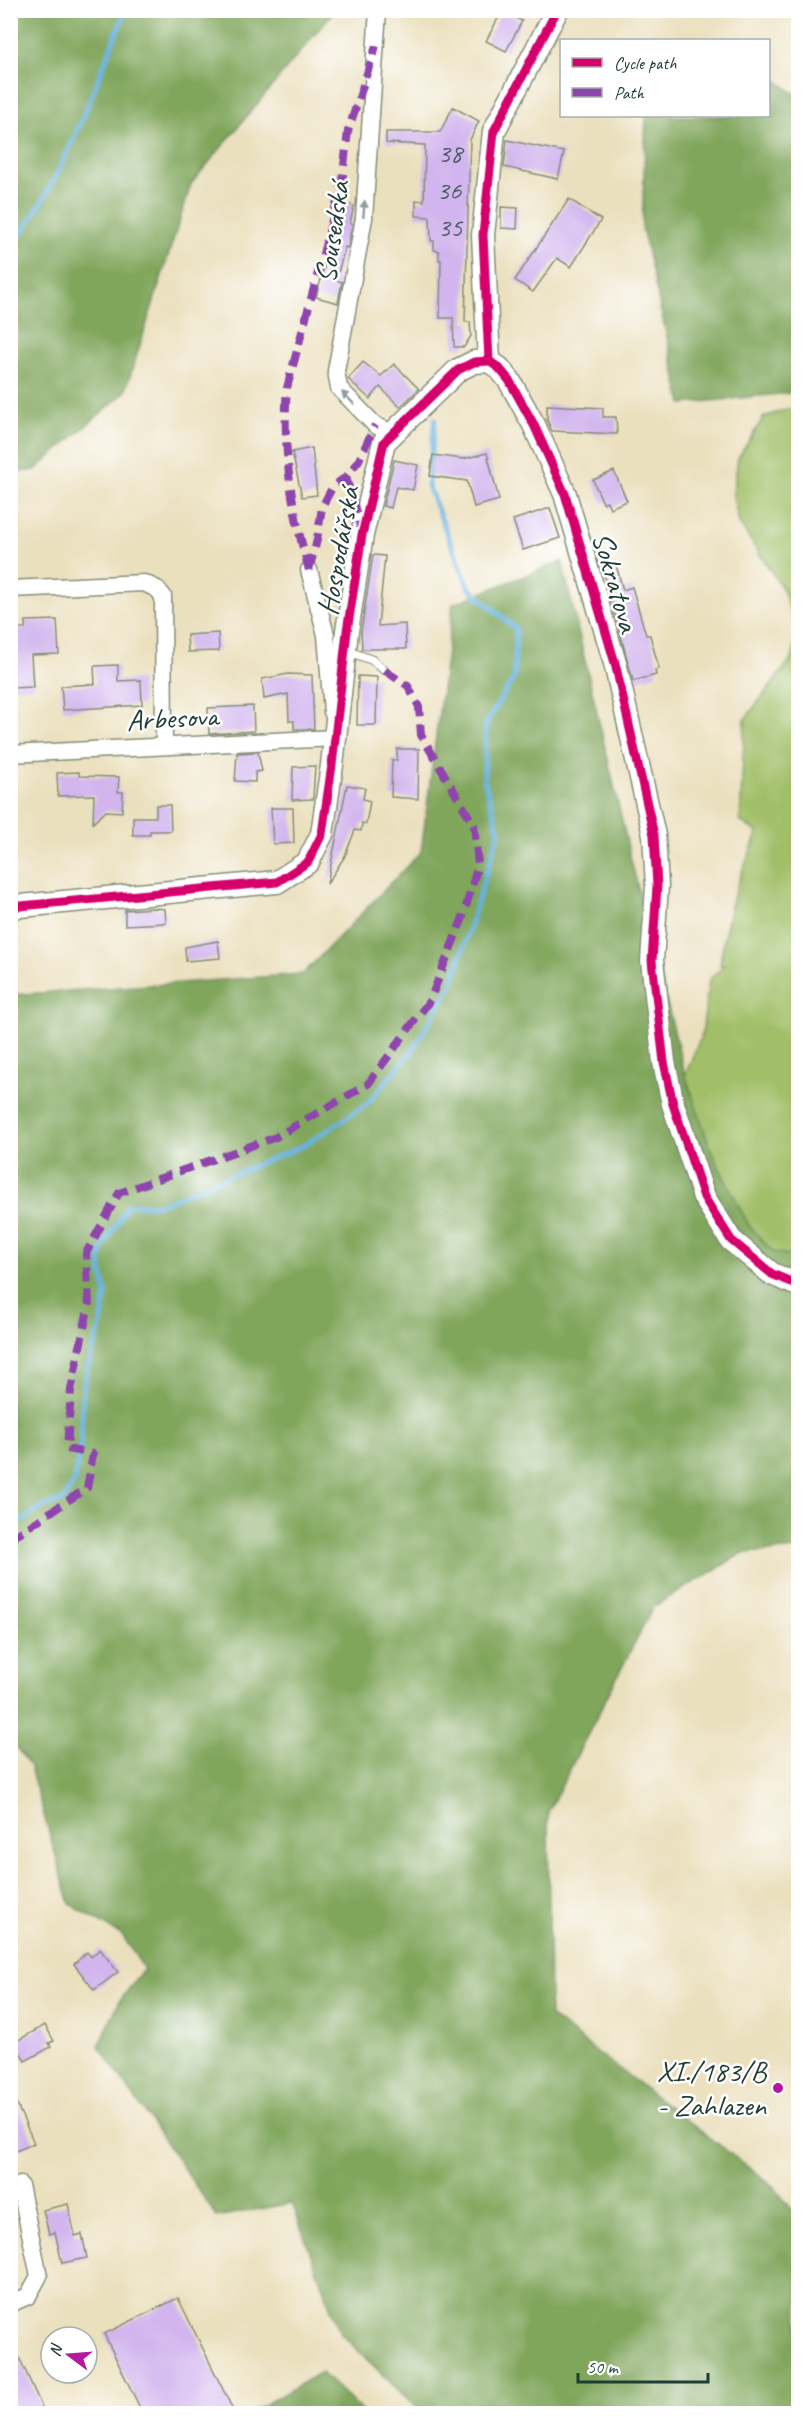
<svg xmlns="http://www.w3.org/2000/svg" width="809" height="2424" viewBox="0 0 809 2424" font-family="Caveat,sans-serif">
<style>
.green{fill:#a0bf67;stroke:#607e4e;stroke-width:1.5}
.forest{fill:#80a65c;stroke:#507248;stroke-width:1.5}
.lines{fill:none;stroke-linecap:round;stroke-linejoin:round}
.stream{stroke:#65b2de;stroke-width:5}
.building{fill:#d2b5ee}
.lane-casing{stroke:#858e79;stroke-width:10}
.street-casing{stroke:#858e79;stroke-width:19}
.secondary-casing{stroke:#858e79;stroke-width:25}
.lane{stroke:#fff;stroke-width:8}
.street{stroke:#fff;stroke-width:16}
.secondary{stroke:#fff;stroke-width:22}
.quiet{stroke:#8e44ad;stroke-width:8;stroke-dasharray:15 8;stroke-linecap:butt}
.cycleway-casing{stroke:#fff;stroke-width:13}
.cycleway{stroke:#d6006c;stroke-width:9}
.oneway{fill:#8f9e9a}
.poi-dot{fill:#b5179e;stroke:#fff;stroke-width:2}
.labels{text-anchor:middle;stroke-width:5;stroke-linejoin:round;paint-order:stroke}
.number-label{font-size:27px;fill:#4c5b62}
.street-label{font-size:30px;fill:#1f3d34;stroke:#fff}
.poi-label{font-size:30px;fill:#1f3d34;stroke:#fff;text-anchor:end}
</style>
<rect width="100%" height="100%" fill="#fff"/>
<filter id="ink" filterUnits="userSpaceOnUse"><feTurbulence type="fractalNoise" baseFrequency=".0167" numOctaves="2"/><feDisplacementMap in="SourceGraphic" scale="12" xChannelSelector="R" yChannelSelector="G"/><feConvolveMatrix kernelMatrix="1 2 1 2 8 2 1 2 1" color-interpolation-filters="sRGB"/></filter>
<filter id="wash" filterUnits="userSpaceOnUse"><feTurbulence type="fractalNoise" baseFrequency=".008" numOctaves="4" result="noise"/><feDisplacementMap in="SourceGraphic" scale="24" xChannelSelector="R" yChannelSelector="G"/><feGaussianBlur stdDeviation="1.35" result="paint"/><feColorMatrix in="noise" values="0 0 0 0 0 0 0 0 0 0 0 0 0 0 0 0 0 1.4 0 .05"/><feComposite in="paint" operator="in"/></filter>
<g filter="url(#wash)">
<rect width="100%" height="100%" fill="#ebe0be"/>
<path class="green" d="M798,406V1257L773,1252L749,1226L712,1154L685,1075L702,1034L709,980L724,965H720C724,936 729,908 739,881C744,864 753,850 757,832L740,821L745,719L793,657L796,631L783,589L739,523L733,495L738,458L764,417Z"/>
<g class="forest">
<path d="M10,11H334L191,184L125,392L35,470L11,473Z"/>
<path d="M769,75L798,96V392L682,404L642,227L646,116H768Z"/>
<path d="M562,561L631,860L685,1075L712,1153L749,1226L773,1252L798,1257V1549L743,1553L653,1607L548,1812L550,2016L774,2187L798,2217V2413H422L340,2333L292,2203L217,2217L99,2046L119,2002L144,1969L123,1936L70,1904L29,1764L11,1741V995L303,974L421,852L453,604Z"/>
<path d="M321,2372L364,2413H250Z"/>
</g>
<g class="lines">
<g class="stream">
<path d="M10,248C62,186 94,86 126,10"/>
<path d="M10,1529L44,1506L63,1501L75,1480L81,1440L83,1392L87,1370L101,1324L106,1293L100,1263L102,1249L128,1205H158L303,1146L366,1105L413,1050L452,984L499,832L484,779L486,723L514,678L516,629L469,588L428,486L435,419"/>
</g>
</g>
<g id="blocks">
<g class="building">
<path d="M502,11L522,21L506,51L486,41Z"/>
<path d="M453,107L479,121L470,140L465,322H470L471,336L464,347H454L453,318H440L441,260H439V251L434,250V241H431L430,217L416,216V200L424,201L425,145L386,143V132H440Z"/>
<path d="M507,140L564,152L558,179L504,167Z"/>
<path d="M569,199L601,220L571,267L557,258L533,292L515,280Z"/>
<path d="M342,203L354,206L350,223L352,224L348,248L345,247L336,280L342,282L338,303L316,297Z"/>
<path d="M501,207L518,208L517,229L501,228Z"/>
<path d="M363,362L381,376L394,364L419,389L400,407L380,387L370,399L348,379Z"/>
<path d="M547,405L603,408V417H616L617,434L552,431L547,420Z"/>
<path d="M312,448L317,495L302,497L292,452Z"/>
<path d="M487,453L499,500L474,507L467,481L430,476L433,455L463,459Z"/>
<path d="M394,460L418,465L413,490L396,487L391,508L383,506Z"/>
<path d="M614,471L627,501L610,508L607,501L603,503L593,480Z"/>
<path d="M550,508L560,538L523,550L513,520Z"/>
<path d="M373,555L385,556L378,626L405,624L406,649H362L361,632Z"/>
<path d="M601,562L616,565L623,590L632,587L646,635H650L659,669L655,670L656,675L633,681Z"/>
<path d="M57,620L59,654L31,655L33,687L10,688V628H25L26,621Z"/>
<path d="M218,633L219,651L188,652L187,635Z"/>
<path d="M118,665V681L141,680L142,705L63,710L61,686L95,684L94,666Z"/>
<path d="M288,674L312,675L314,729H294V721H289L288,694L264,699L262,679Z"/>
<path d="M358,676L377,677L376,725H357Z"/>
<path d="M253,706L254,731L209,734L208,708Z"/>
<path d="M397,749H419L418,799L391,797L392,760H397Z"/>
<path d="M258,752L262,771L255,772V782L235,781L237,753Z"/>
<path d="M315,766L313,799L292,800L293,767Z"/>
<path d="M79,772V776L119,777L118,792H123L122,812L106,811L93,823L94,795L58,796L57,773Z"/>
<path d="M347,785L365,788L363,799L370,801L366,824L362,823L361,831L355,830L345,856L327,884Z"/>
<path d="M156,805H170L171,831H150V835H133V817H156Z"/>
<path d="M271,808H293L294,843L273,844Z"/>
<path d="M155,908L165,909L166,923L125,925V910Z"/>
<path d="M218,941L220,958L186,961L185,947Z"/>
<path d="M100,1949L118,1972L94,1990L74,1964L87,1952L91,1957Z"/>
<path d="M45,2025L54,2041L49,2043L51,2047L25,2061L15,2042Z"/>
<path d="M10,2089L34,2143L14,2152L10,2143Z"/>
<path d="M68,2204L75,2236L82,2234L87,2258L62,2263L55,2232L49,2234L43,2210Z"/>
<path d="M178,2298L235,2414H143L104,2334Z"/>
<path d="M10,2337L45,2414H10Z"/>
</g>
</g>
</g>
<g filter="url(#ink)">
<use href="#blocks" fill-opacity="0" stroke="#858e79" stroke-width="1.5"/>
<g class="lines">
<defs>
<path id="lane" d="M345,650L372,660L384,670"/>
<g id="street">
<path d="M378,10L364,218L336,371L339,388L375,425L394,434"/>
<path d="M309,570L326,635L332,712"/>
<path d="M10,589L144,583L157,589L163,596L164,745"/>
<path d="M10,754L335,738"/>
<path d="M10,2304L28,2296L39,2276L20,2185"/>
</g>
<g id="secondary">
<path d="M489,361L499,368L509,380L534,425L565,494L615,663L654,835L657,886L652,961L664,1062L673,1104L704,1197L731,1240L772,1274L798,1285"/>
<path d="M489,361L483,235L494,131L557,10"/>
<path d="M10,907L277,882L308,862L322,834L332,765L347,631L362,535L384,442L458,370L474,362L489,361"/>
</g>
</defs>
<use href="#lane" class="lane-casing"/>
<use href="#street" class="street-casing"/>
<use href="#secondary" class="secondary-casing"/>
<use href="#lane" class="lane"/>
<use href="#street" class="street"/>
<use href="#secondary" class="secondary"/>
<g class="quiet">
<path d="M346,477L361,529"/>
<path d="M309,570C292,512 282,449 287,388L342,183L348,131L376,46"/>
<path d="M309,570L317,540L322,507L333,486L346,477L359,460L375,425"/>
<path d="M10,1539L87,1488L93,1454L67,1449L71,1390L89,1304L86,1253L119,1193L276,1137L368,1084L430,1000L463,917L478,865L474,825L421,735L419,707L408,686L384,670"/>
</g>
<defs>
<g id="cycleway">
<path d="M489,361L499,368L509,380L534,425L565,494L615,663L654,835L657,886L652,961L664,1062L673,1104L704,1197L731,1240L772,1274L798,1285"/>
<path d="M489,361L483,235L494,131L557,10"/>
<path d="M10,907L277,882L308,862L322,834L332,765L347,631L362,535L384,442L458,370L474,362L489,361"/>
</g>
</defs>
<use href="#cycleway" class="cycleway-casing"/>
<use href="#cycleway" class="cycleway"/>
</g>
<defs><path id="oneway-solid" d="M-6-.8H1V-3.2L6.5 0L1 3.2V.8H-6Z" transform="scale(1.5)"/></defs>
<g class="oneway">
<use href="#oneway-solid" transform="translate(364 209) rotate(-85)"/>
<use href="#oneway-solid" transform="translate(348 398) rotate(-135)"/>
</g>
</g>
<circle class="poi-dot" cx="778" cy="2088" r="6"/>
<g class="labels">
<g class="number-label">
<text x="450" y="162">38</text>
<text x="449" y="199">36</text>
<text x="450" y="236">35</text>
</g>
<g class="street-label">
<text transform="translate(332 232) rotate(-82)" y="10">Sousedská</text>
<text transform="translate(338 551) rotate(-80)" y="10">Hospodářská</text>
<text transform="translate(616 582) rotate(74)" y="10">Sokratova</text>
<text transform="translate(172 718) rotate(-3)" y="10">Arbesova</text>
</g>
<g class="poi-label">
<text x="766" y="2081">XI./183/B<tspan x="766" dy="34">- Zahlazen</tspan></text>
</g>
</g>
<rect width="809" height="2424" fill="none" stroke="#fff" stroke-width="36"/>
<rect x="560" y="39" width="210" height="78" fill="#ffffff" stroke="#a5b1ae" stroke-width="1.5"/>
<rect x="572" y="58" width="30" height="9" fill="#d6006c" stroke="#a5b1ae" stroke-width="1.5"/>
<text x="614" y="69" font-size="18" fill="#1f3d34">Cycle path</text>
<rect x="572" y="88" width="30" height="9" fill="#8e44ad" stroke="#a5b1ae" stroke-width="1.5"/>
<text x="614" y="99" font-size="18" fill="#1f3d34">Path</text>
<g transform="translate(69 2355) rotate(286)"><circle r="28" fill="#ffffff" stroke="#a5b1ae" stroke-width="1.5"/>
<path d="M0-4.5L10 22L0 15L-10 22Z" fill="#b5179e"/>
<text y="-9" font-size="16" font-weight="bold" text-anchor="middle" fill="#1f3d34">N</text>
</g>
<path d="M578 2373v9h130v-9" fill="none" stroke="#1f3d34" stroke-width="3"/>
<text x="587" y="2373" font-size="18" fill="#1f3d34" stroke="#ffffff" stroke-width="4.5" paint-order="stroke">50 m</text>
</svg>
